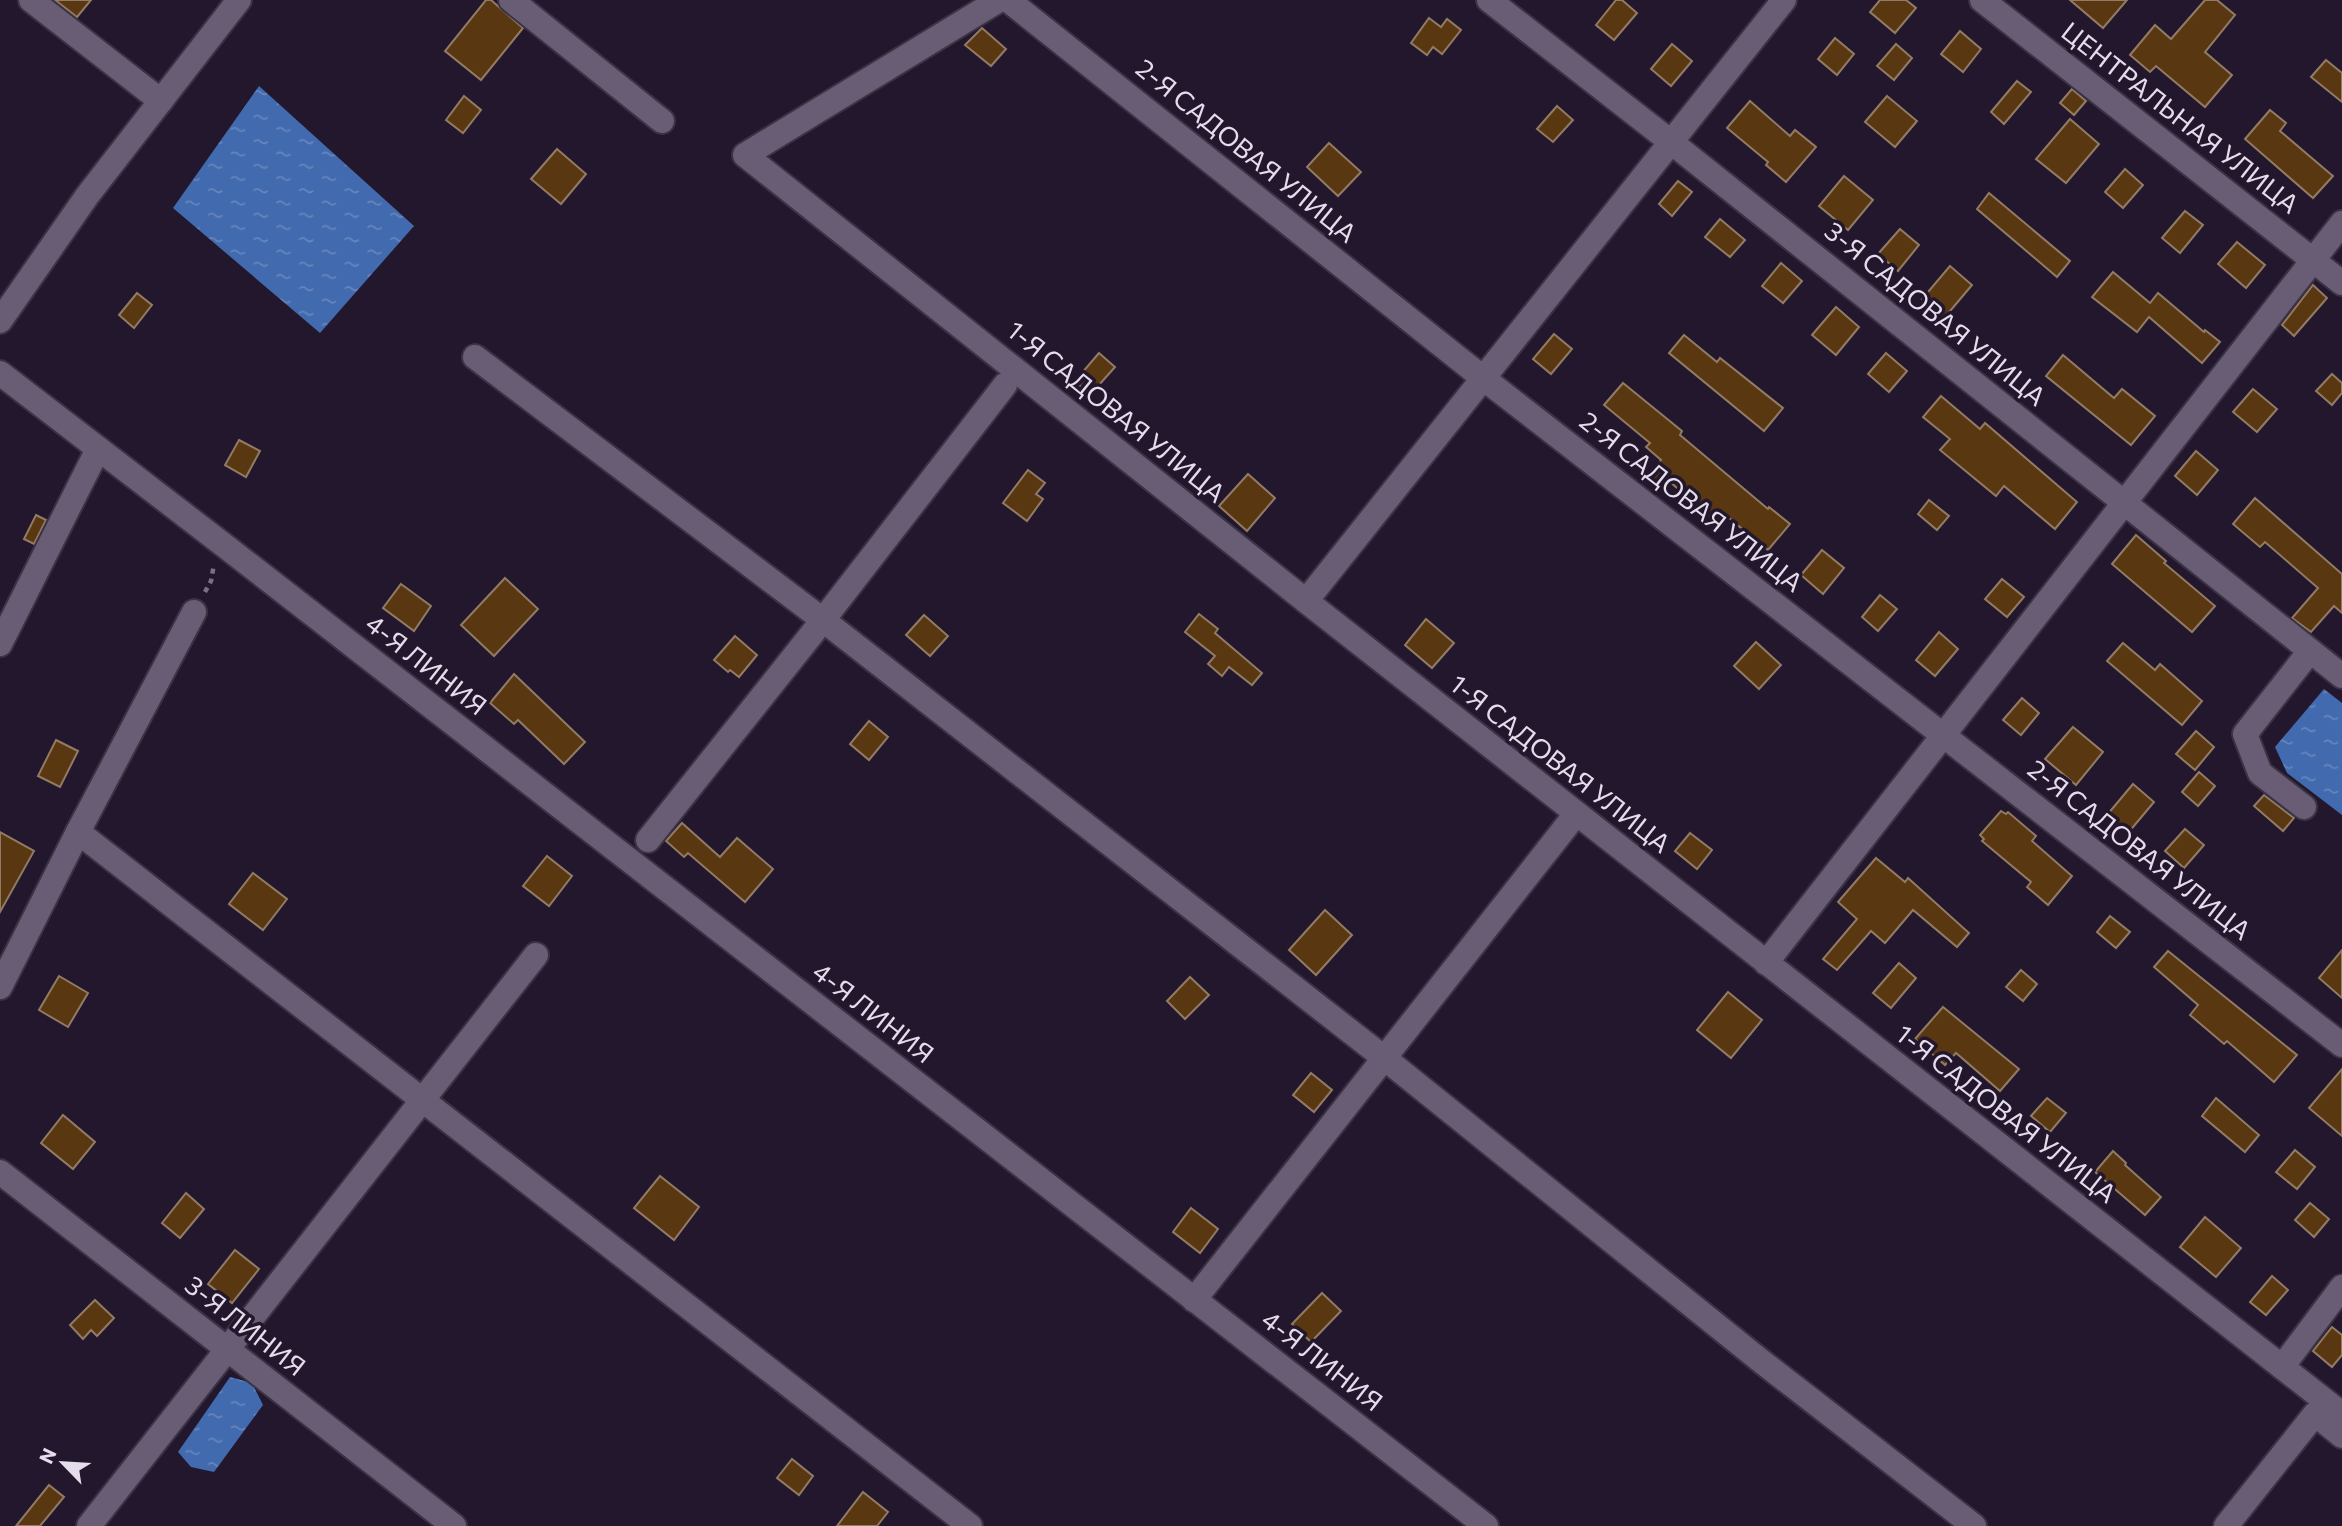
<svg xmlns="http://www.w3.org/2000/svg" width="2342" height="1526" viewBox="0 0 2342 1526" font-family="Commissioner,sans-serif">
<style>
.water{fill:url(#water-ripples)}
.building{fill:#593711;stroke:#927b65;stroke-width:2}
.lines{fill:none;stroke-linecap:round;stroke-linejoin:round}
.minor-casing{stroke:#3b3344;stroke-width:28}
.path{stroke:#7a7082;stroke-width:4.5;stroke-dasharray:5 5;stroke-linecap:butt}
.minor{stroke:#695d76;stroke-width:24}
.labels{text-anchor:middle;stroke-width:7;stroke-linejoin:round;paint-order:stroke}
.street-label{font-size:26px;fill:#e5ddec;stroke:#22172c}
</style>
<defs>
<pattern id="water-ripples" width="26" height="14" patternUnits="userSpaceOnUse" patternTransform="scale(1.75)"><rect width="26" height="14" fill="#426aae"/><path d="M2 4q2-2 4 0t4 0M15 11q2-2 4 0t4 0" fill="none" stroke="#6686bd"/></pattern>
</defs>
<rect width="100%" height="100%" fill="#22172c"/>
<g class="water">
<path d="M259,86L414,226L320,333L173,208Z"/>
<path d="M2324,689L2342,703V815L2287,773L2275,747Z"/>
<path d="M230,1377L252,1383L263,1405L214,1472L191,1467L178,1452Z"/>
</g>
<g class="building">
<path d="M55,0H91L77,17Z"/>
<path d="M486,0H491L523,28L481,80L445,51Z"/>
<path d="M1616,0H1622L1637,13L1614,40L1596,25Z"/>
<path d="M1880,0H1906L1916,8L1895,33L1870,12Z"/>
<path d="M2070,0H2127L2103,28Z"/>
<path d="M2205,0H2217L2235,15L2205,52L2232,75L2205,107L2156,66L2150,72L2130,55L2155,25L2171,39Z"/>
<path d="M1429,18L1441,27L1447,19L1461,30L1442,54L1433,47L1427,55L1411,43Z"/>
<path d="M982,28L1006,49L991,66L965,45Z"/>
<path d="M1960,31L1981,49L1963,72L1941,54Z"/>
<path d="M1835,38L1854,54L1837,75L1818,59Z"/>
<path d="M1672,44L1692,61L1671,86L1651,69Z"/>
<path d="M1896,44L1912,58L1894,80L1877,66Z"/>
<path d="M2326,60L2342,73V102L2311,77Z"/>
<path d="M2017,81L2031,92L2004,124L1991,112Z"/>
<path d="M2072,89L2086,101L2074,115L2060,103Z"/>
<path d="M464,96L481,110L463,133L446,120Z"/>
<path d="M1887,96L1917,121L1895,147L1865,122Z"/>
<path d="M1750,101L1790,136L1795,130L1816,147L1786,182L1766,165L1768,162L1727,128Z"/>
<path d="M1557,106L1573,120L1553,142L1537,129Z"/>
<path d="M2270,110L2286,123L2280,131L2333,176L2313,198L2245,139Z"/>
<path d="M2070,119L2099,144L2066,183L2036,159Z"/>
<path d="M1329,143L1361,172L1338,196L1307,167Z"/>
<path d="M557,149L586,174L561,204L531,179Z"/>
<path d="M2125,169L2143,185L2123,208L2105,192Z"/>
<path d="M1844,176L1873,200L1848,230L1819,206Z"/>
<path d="M1678,181L1692,192L1672,216L1659,204Z"/>
<path d="M1989,193L2070,261L2057,277L1977,209Z"/>
<path d="M2185,211L2203,225L2180,253L2162,238Z"/>
<path d="M1720,219L1745,240L1730,257L1705,237Z"/>
<path d="M1900,229L1919,245L1898,271L1878,254Z"/>
<path d="M2237,242L2265,265L2246,288L2218,264Z"/>
<path d="M1781,263L1802,281L1783,303L1762,286Z"/>
<path d="M1950,266L1972,285L1945,317L1922,299Z"/>
<path d="M2113,272L2150,303L2158,293L2204,332L2205,330L2220,342L2202,363L2149,317L2137,332L2092,297Z"/>
<path d="M2313,285L2327,298L2294,336L2282,325Z"/>
<path d="M137,293L152,305L134,328L119,315Z"/>
<path d="M1836,307L1859,327L1836,355L1812,335Z"/>
<path d="M1554,334L1572,349L1551,374L1533,359Z"/>
<path d="M1684,335L1717,362L1720,358L1783,408L1764,431L1669,353Z"/>
<path d="M1099,353L1115,367L1090,395L1075,381Z"/>
<path d="M1886,353L1907,371L1889,392L1868,374Z"/>
<path d="M2063,355L2114,398L2122,389L2155,416L2131,445L2046,376Z"/>
<path d="M2332,374L2342,383V393L2332,405L2316,391Z"/>
<path d="M1623,383L1682,431L1680,435L1768,509L1769,507L1790,524L1768,550L1724,514L1717,522L1670,482L1664,488L1649,475L1661,460L1646,447L1650,443L1604,405Z"/>
<path d="M2253,389L2277,409L2257,432L2233,412Z"/>
<path d="M1941,396L1980,429L1985,423L2077,502L2055,529L2004,486L1996,496L1940,450L1950,439L1923,417Z"/>
<path d="M239,440L260,451L246,477L225,465Z"/>
<path d="M2196,451L2218,470L2197,495L2175,476Z"/>
<path d="M1028,470L1045,483L1036,494L1043,499L1027,521L1003,503Z"/>
<path d="M1248,474L1275,498L1247,531L1219,506Z"/>
<path d="M2255,498L2342,574V613L2334,606L2311,632L2292,618L2318,588L2265,542L2260,547L2233,524Z"/>
<path d="M1929,500L1949,516L1937,530L1918,514Z"/>
<path d="M36,515L46,520L34,544L24,539Z"/>
<path d="M2136,535L2166,561L2164,563L2215,606L2192,632L2112,564Z"/>
<path d="M1822,550L1844,568L1823,594L1801,575Z"/>
<path d="M505,578L538,609L494,656L461,625Z"/>
<path d="M2002,579L2024,597L2007,617L1985,599Z"/>
<path d="M401,584L431,606L414,631L383,608Z"/>
<path d="M1880,595L1897,609L1878,631L1862,617Z"/>
<path d="M1199,614L1218,629L1215,633L1262,673L1252,685L1229,667L1222,676L1208,664L1215,656L1185,632Z"/>
<path d="M924,615L948,636L930,656L906,635Z"/>
<path d="M1426,619L1454,643L1432,668L1405,645Z"/>
<path d="M1939,632L1958,649L1935,676L1916,660Z"/>
<path d="M735,636L757,655L739,677L730,670L728,672L714,660Z"/>
<path d="M1756,642L1781,665L1759,689L1734,666Z"/>
<path d="M2123,643L2155,670L2160,664L2202,701L2182,725L2107,661Z"/>
<path d="M514,674L585,742L564,764L518,720L514,724L490,703Z"/>
<path d="M2022,698L2039,713L2021,735L2003,720Z"/>
<path d="M869,721L888,737L869,760L850,744Z"/>
<path d="M2073,727L2103,752L2076,785L2045,759Z"/>
<path d="M2196,731L2214,747L2195,770L2176,754Z"/>
<path d="M56,740L78,751L60,787L38,776Z"/>
<path d="M2199,772L2215,786L2198,806L2182,792Z"/>
<path d="M2133,784L2154,802L2128,833L2107,815Z"/>
<path d="M2264,795L2294,818L2283,831L2254,806Z"/>
<path d="M2001,811L2006,814L2008,812L2036,836L2032,841L2072,876L2048,905L2027,887L2031,882L1982,841L1984,839L1980,835Z"/>
<path d="M682,823L720,857L737,838L773,869L745,902L688,853L684,857L666,841Z"/>
<path d="M2185,829L2204,845L2184,868L2165,851Z"/>
<path d="M0,832L34,851L0,912Z"/>
<path d="M1690,833L1712,850L1697,869L1675,851Z"/>
<path d="M547,856L572,876L549,906L523,886Z"/>
<path d="M1876,858L1905,882L1908,878L1969,933L1957,947L1913,910L1885,943L1871,931L1837,970L1823,959L1857,919L1838,902Z"/>
<path d="M253,873L287,899L263,930L229,904Z"/>
<path d="M1325,910L1352,935L1316,975L1289,950Z"/>
<path d="M2110,916L2130,932L2116,948L2097,932Z"/>
<path d="M2342,950V998L2319,978Z"/>
<path d="M2168,951L2297,1055L2274,1082L2227,1041L2224,1044L2190,1015L2198,1005L2154,967Z"/>
<path d="M1899,963L1916,978L1891,1008L1873,993Z"/>
<path d="M2021,970L2037,984L2023,1001L2006,987Z"/>
<path d="M59,976L88,993L68,1027L39,1010Z"/>
<path d="M1190,977L1209,995L1185,1019L1167,1001Z"/>
<path d="M1728,992L1762,1020L1731,1058L1697,1030Z"/>
<path d="M1943,1007L2019,1069L2000,1091L1956,1053L1945,1065L1915,1039Z"/>
<path d="M2342,1069V1136L2309,1108Z"/>
<path d="M1311,1073L1332,1090L1314,1112L1293,1095Z"/>
<path d="M2047,1098L2066,1113L2050,1132L2031,1116Z"/>
<path d="M2216,1098L2259,1135L2245,1152L2202,1116Z"/>
<path d="M63,1115L95,1142L73,1169L41,1143Z"/>
<path d="M2295,1150L2315,1167L2297,1189L2276,1172Z"/>
<path d="M2113,1151L2126,1163L2125,1165L2161,1197L2145,1215L2095,1172Z"/>
<path d="M660,1176L699,1207L674,1240L634,1208Z"/>
<path d="M186,1193L204,1209L180,1238L162,1223Z"/>
<path d="M2310,1203L2329,1219L2314,1237L2295,1220Z"/>
<path d="M1191,1208L1218,1229L1200,1253L1173,1232Z"/>
<path d="M2205,1217L2241,1248L2216,1277L2180,1247Z"/>
<path d="M235,1250L259,1269L232,1303L208,1284Z"/>
<path d="M2272,1276L2288,1290L2266,1315L2250,1302Z"/>
<path d="M1322,1293L1341,1311L1311,1342L1292,1324Z"/>
<path d="M95,1300L114,1318L97,1336L91,1330L83,1339L70,1325Z"/>
<path d="M2332,1327L2342,1335V1355L2332,1367L2313,1351Z"/>
<path d="M792,1459L813,1476L799,1495L777,1478Z"/>
<path d="M49,1485L64,1497L40,1526H16Z"/>
<path d="M863,1492L888,1512L877,1526H837Z"/>
</g>
<g class="lines">
<defs>
<g id="minor">
<path d="M31,0L161,101"/>
<path d="M511,0L662,121"/>
<path d="M999,0L745,155L1306,601L2342,1414"/>
<path d="M1008,0L1483,378L2342,1045"/>
<path d="M1489,0L1671,142L2342,676"/>
<path d="M1982,0L2342,283"/>
<path d="M0,321L87,196L239,0"/>
<path d="M475,357L823,620L1383,1057L1761,1361L1974,1526"/>
<path d="M0,373L225,546L1486,1526"/>
<path d="M1306,601L1784,0"/>
<path d="M0,644L98,449"/>
<path d="M2304,807L2260,773L2245,734L2310,651"/>
<path d="M78,832L970,1526"/>
<path d="M648,840L823,620L1005,385"/>
<path d="M1766,963L2342,223"/>
<path d="M0,987L78,832L194,612"/>
<path d="M0,1172L454,1526"/>
<path d="M1194,1300L1576,814"/>
<path d="M2282,1367L2342,1287"/>
<path d="M89,1526L536,955"/>
<path d="M2226,1526L2315,1414L2342,1436"/>
</g>
</defs>
<use href="#minor" class="minor-casing"/>
<path class="path" d="M205,592L211,581L214,564"/>
<use href="#minor" class="minor"/>
</g>
<g class="labels">
<g class="street-label">
<text transform="translate(2180 118) rotate(38)" y="9">ЦЕНТРАЛЬНАЯ УЛИЦА</text>
<text transform="translate(1246 151) rotate(39)" y="9">2-Я САДОВАЯ УЛИЦА</text>
<text transform="translate(1935 314) rotate(39)" y="9">3-Я САДОВАЯ УЛИЦА</text>
<text transform="translate(1116 412) rotate(39)" y="9">1-Я САДОВАЯ УЛИЦА</text>
<text transform="translate(1691 502) rotate(38)" y="9">2-Я САДОВАЯ УЛИЦА</text>
<text transform="translate(426 665) rotate(38)" y="9">4-Я ЛИНИЯ</text>
<text transform="translate(1560 764) rotate(38)" y="9">1-Я САДОВАЯ УЛИЦА</text>
<text transform="translate(2139 850) rotate(38)" y="9">2-Я САДОВАЯ УЛИЦА</text>
<text transform="translate(873 1013) rotate(38)" y="9">4-Я ЛИНИЯ</text>
<text transform="translate(2006 1114) rotate(38)" y="9">1-Я САДОВАЯ УЛИЦА</text>
<text transform="translate(245 1326) rotate(38)" y="9">3-Я ЛИНИЯ</text>
<text transform="translate(1322 1361) rotate(38)" y="9">4-Я ЛИНИЯ</text>
</g>
</g>
<g transform="translate(63 1463) rotate(295)" stroke="#22172c" stroke-width="5" paint-order="stroke">
<path d="M0-5L12 26L0 18L-12 26Z" fill="#e5ddec"/>
<text y="-10" font-size="19" font-weight="bold" text-anchor="middle" fill="#e5ddec">N</text>
</g>
</svg>
